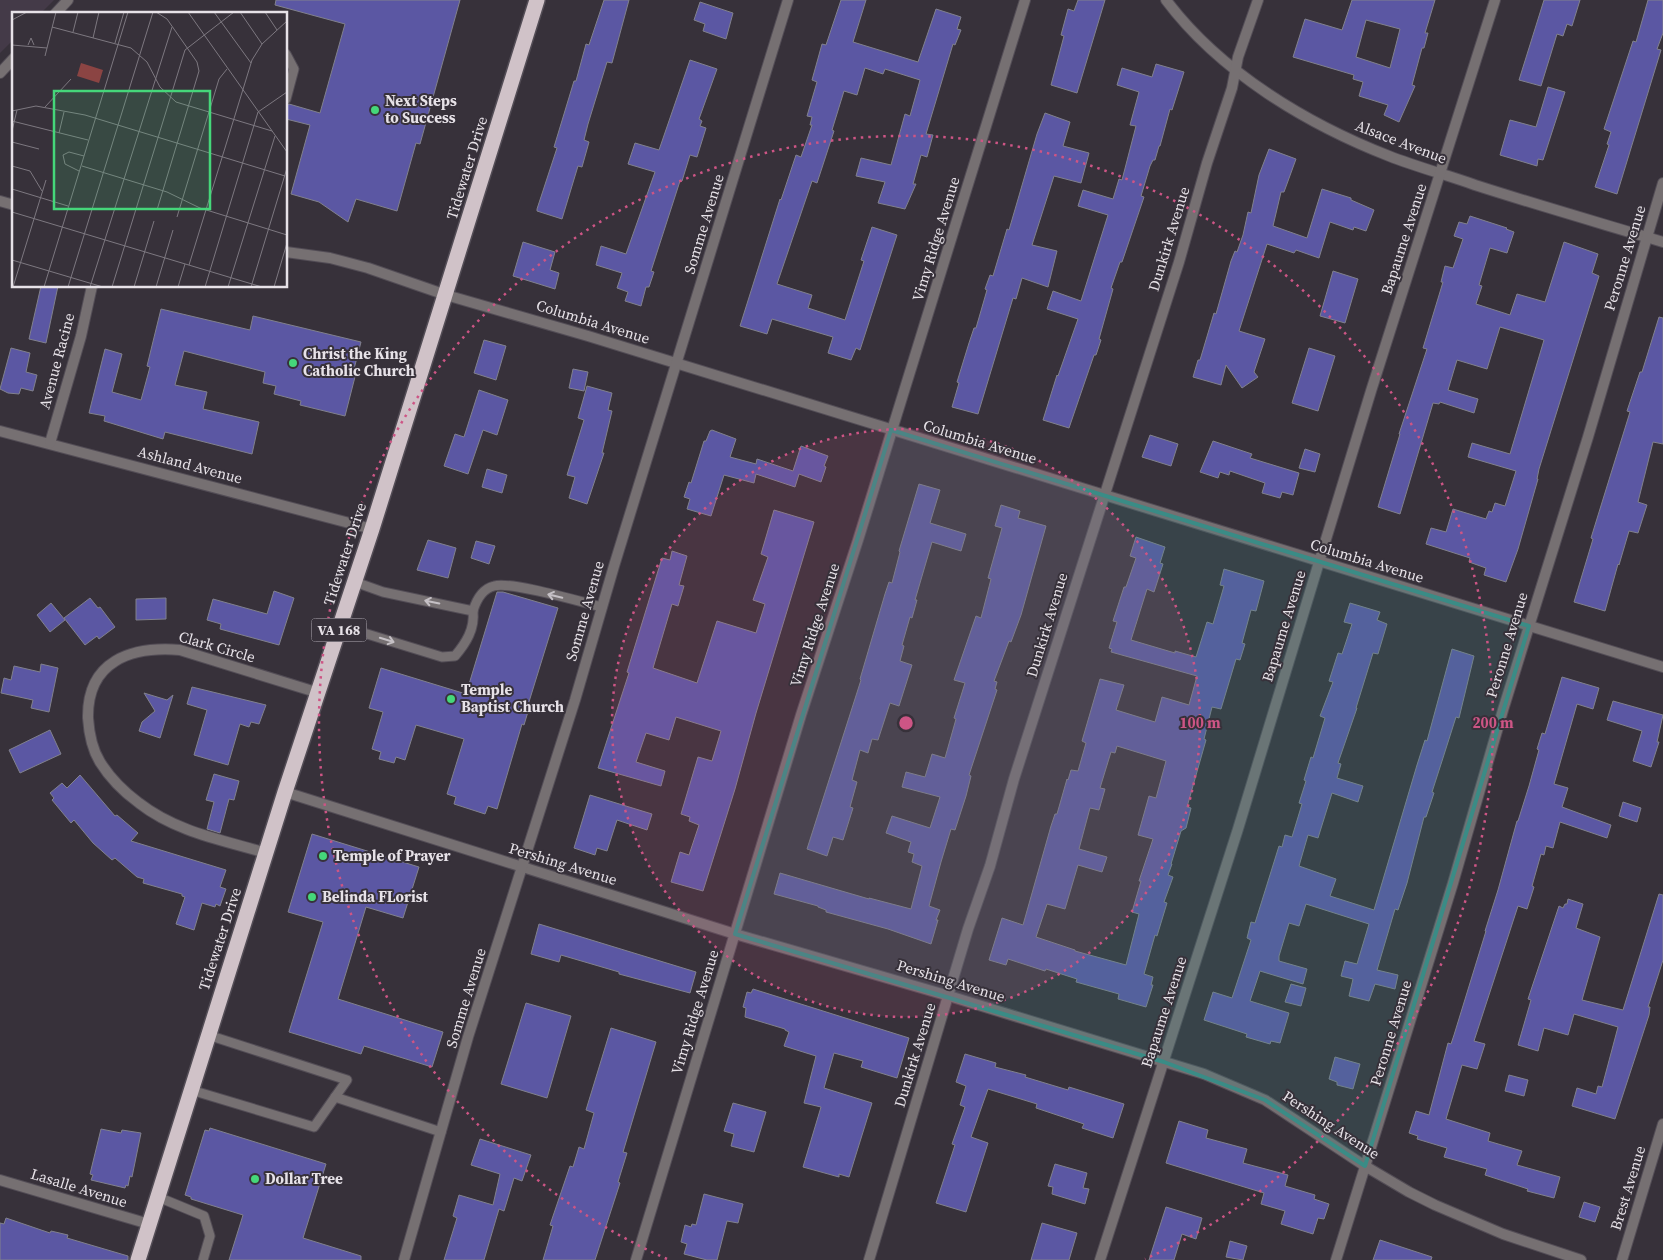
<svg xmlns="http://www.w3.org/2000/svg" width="1663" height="1260" viewBox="0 0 1663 1260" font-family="'Source Serif 4',serif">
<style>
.built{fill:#443a48}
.building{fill:#5b57a3;stroke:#81818d;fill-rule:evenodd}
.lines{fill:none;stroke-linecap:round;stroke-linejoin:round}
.lane-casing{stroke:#534d56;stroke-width:11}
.street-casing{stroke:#534d56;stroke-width:12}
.highway-casing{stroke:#534d56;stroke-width:18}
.lane{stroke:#767072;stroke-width:9}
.street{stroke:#767072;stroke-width:10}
.highway{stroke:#d0c2c8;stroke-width:15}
.oneway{stroke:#c5c0c5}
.marked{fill:#3a8c86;fill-opacity:0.2;stroke:#3a8c86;stroke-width:4;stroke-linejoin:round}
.ring{fill:none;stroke:#cd5585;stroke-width:2.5;stroke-dasharray:2.5 5}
.poi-dot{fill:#45d77a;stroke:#37313a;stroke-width:2}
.labels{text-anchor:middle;stroke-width:4;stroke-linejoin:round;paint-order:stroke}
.shield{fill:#37313a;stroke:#b2adb4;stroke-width:1}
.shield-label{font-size:14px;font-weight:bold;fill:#e7e2e8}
.poi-label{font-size:15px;font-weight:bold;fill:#e7e2e8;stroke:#37313a;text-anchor:start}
.street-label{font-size:15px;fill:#e7e2e8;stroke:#37313a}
.inset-road{fill:none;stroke:#7d7880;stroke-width:1}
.view{fill:#45d77a;fill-opacity:0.15;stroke:#45d77a;stroke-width:2.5}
.inset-edge{fill:none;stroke:#e7e2e8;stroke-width:2.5}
.centre{fill:#cd5585;stroke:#37313a;stroke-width:2.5}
.ring-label{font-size:15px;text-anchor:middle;font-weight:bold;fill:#cd5585;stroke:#37313a;stroke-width:4;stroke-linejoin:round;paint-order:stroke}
</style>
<rect width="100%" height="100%" fill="#37313a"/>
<path class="built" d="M0,0H54L40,14H14V39L0,53Z"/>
<g class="building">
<path d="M276,0H460L420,144L416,143L397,211L356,199L348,222L319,202L291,194L310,125L286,119V105L289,104L320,113L345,24L275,5Z"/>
<path d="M604,0H629L612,63L607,62L588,124L584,140L589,142L582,167L578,166L562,219L537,211V209L557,148L554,147L574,81H576L586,44L589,45Z"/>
<path d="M841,0H866L853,42L918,62L936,9L961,17L957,29L961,30L955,45L953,44L926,134L933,135L927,157L921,155L913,184H916L905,209L878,203L885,182L856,176L861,158L891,165L905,114L910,116L920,80L885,69L883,74L865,68L857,95L844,91L832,130L834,131L817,183L812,181L777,284L812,295L808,308L845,320L864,261L861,260L872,227L897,235L860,350L856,348L851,360L828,353L833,337L772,319L767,334L740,326L780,199L781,200L796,155L801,157L812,125H810L812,117L807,116L817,82L812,80L822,44L826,45Z"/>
<path d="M1078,0H1105L1077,93L1051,85L1064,36L1061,35L1068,9L1074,11Z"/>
<path d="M1352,0H1435L1425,33H1428L1424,48H1422L1412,85L1415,86L1399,122L1384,115L1388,105L1359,96L1363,82L1353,79L1354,75L1293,57L1305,19L1342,30ZM1366,20L1400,29L1390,68L1356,57Z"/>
<path d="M1544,0H1580L1572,26L1567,24L1563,36L1557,34L1541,86L1519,80Z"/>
<path d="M1648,0H1663V33L1657,49L1661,50L1617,194L1595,187L1609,145L1607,144L1611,132L1604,129L1633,41L1636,42Z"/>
<path d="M700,2L733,13L726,39L703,31L705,24L694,20Z"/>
<path d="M690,60L717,69L699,119L702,121L700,126L706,128L697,157L690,155L682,181H680L651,271L654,272L649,287H646L641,306L625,301L628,292L617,288L622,273L596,265L601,246L626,254L655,172L628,164L635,143L659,150Z"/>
<path d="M1156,64L1184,72L1172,110L1170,109L1160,146H1159L1155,160H1153L1150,166L1141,196L1144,197L1122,262H1120L1111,288L1113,289L1099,339L1101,340L1096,355H1094L1069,428L1043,420L1057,375L1058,376L1078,319L1047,309L1053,291L1081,301L1108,215L1078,206L1083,190L1113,199L1119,179L1122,180L1136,126L1130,125L1139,92L1117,85L1122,68L1152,77Z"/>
<path d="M1548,87L1565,92L1543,160L1538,159L1537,166L1500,155L1510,120L1536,127Z"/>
<path d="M1045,113L1070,122L1063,146L1089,153L1081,183L1054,176L1032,245L1057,251L1048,287L1022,278L1016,299L1013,298L978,414L952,407L959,383L957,382L969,343L974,328H976L987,290L985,289L990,275L993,276L1007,229L1009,230L1037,134Z"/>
<path d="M1269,149L1296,159L1284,192H1281L1273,226L1307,238L1322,189L1351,198V200L1374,210L1366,231L1354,227L1353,230L1330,222L1319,258L1296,250L1294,253L1267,244L1239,331L1265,339L1254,372L1258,377L1242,388L1226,365L1221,385L1193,377L1198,360H1200L1214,313L1216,314L1231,261L1235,251L1237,252L1243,235L1248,212L1251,213L1259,175Z"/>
<path d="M1470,216L1507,228L1506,229L1514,232L1507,253L1490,248L1479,285L1482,286L1476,304L1510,315L1517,294L1545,302L1564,242L1598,254L1592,273L1599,276L1539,469L1537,479H1538L1518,549L1506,582L1484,575L1486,568L1469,562L1470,558L1426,544L1431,528L1446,532L1453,509L1486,519L1489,511L1492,512L1495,503L1505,506L1516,471L1468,457L1472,443L1510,454L1544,340L1500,327L1487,369L1457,360L1448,390L1478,399L1474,413L1440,402L1439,404L1433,403L1400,514L1378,507L1400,434H1399L1427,349L1423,348L1443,282H1441L1445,266L1453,268L1463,239L1454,236L1459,222L1467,224Z"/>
<path d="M523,242L555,252L550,270L559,273L555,289L513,276Z"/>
<path d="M1333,271L1358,279L1345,323L1320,316Z"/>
<path d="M41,286H58L46,343L29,339Z"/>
<path d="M161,309L250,330L253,316L361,342L354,369H357L345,416L300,405L301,401L274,394L276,386L263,383L265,372L184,351L175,385L207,392L203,409L259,422L252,454L165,432L163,439L104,421L105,416L89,413L105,349L122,354L112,392L141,400L150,367L147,366Z"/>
<path d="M1659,317L1663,318V444L1653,442L1638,502L1647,505L1638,533L1629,531L1619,565L1618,564L1605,611L1574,602L1593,539L1591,538L1630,412L1627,411L1640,372H1642Z"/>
<path d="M484,340L506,346L496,380L474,373Z"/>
<path d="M11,348L30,353L26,372L37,375L33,391L21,388L19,394L8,393L0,389Z"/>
<path d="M1309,348L1335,356L1318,411L1292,403Z"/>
<path d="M573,369L588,372L584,391L569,388Z"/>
<path d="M587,386L612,393L608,410L612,411L602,453H604L587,504L569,498L575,477L567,475L584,420L578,418Z"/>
<path d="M479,390L508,400L497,435L483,430L468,474L444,466L455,434L464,437Z"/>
<path d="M712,430L736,439L730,457L756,464L757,459L793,471L801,446L828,456L824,466L826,467L821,482L799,474L795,487L756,474L754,483L724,475L711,516L687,509L690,499L684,497L689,482L691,483L704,441H706L710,431Z"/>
<path d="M1150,435L1178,444L1171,466L1142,457Z"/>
<path d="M1213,441L1252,454L1250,458L1299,473L1293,495L1282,492L1280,498L1262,493L1265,483L1230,471L1229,475L1220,472L1218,478L1200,472Z"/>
<path d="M1305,449L1320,454L1315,472L1299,468Z"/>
<path d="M487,469L507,475L502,493L482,487Z"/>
<path d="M919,484L940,490L930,523L966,534L961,551L932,542L915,600H917L912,618L910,617L902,645L904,646L900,661L912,665L899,706L890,703L878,740L872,739L868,753L860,750L852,780L857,782L850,807L853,808L843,840L833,837L827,856L807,849L861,680L860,679L885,594L889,582L892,583L900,552L899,551Z"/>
<path d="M1001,505L1020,511L1018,518L1046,526L1021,615L1011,642L1009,641L994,681L997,682L995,689L997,690L969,775L971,776L966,796L955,830L951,829L941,862L929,906L940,910L936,920H938L931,944L888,929L826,912V910L818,907V906L774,894L780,873L869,899V898L911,909L922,866L912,862L914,854L908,852L911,842L886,833L892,816L930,828L940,797L902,787L906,772L925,777L932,754L945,758L956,719L954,718L965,683L954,680L976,616L981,618L991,579L988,578L1002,528L995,526Z"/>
<path d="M774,510L814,522L756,713L735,789L703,891L671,882L680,852L689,855L699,825L689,821L690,817L681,814L698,757L712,761L721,731L676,717L669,740L646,733L636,762L665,771L661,786L598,768L629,673L627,672L662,558L670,560L672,551L687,556L679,585L684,586L678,606L672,604L653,668L697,683L717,621L756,633L765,604L753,600L768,557L761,554Z"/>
<path d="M1136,537L1165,547L1160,563L1163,564L1154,592L1147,589L1131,640L1175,653V651L1196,657L1207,622L1213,624L1224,586L1220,585L1224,569L1264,581L1256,611L1251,610L1242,643L1245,644L1240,660L1236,659L1221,709L1212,707L1204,739L1206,740L1187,807L1191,808L1186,828L1181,831L1171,864H1172L1168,875L1173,877L1164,902L1167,903L1157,936L1155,935L1144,974L1153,977L1151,985H1153L1146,1007L1118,999L1119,994L1076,982L1077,979L1046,969L1045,971L1008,959L1006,965L989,960L1002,918L1023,925L1051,826L1055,814H1057L1067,779L1068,780L1071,770L1078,771L1086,743L1082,741L1100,679L1124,685L1116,710L1155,722L1162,697L1189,705L1197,676L1111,652L1112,649L1109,648L1117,622L1113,621L1124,587H1126L1136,558L1130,556ZM1117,746L1166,761L1156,798L1149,796L1138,835L1153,839L1139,881H1141L1132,912L1139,914L1126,965L1075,951V950L1036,937L1047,904L1065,909L1078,865L1102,872L1107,857L1079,849L1090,808L1099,810L1105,789L1100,788L1111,752L1115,753Z"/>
<path d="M428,540L456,548L448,578L417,570Z"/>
<path d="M476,541L495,546L489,564L471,558Z"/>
<path d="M274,591L294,598L279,645L220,629L221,624L207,620L213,599L267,614Z"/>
<path d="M497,592H503L558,608L528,705H530L524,725L522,724L497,809L488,806L485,814L454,804L456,797L447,794L464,739L416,725L405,760L396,757L394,763L379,759L381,752L372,749L383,712L369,708L381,668L466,694Z"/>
<path d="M90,598L98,608L100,607L115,627L99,639L97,636L85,645L64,618Z"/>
<path d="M166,598V619L136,620V599Z"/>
<path d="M51,603L65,620L50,632L37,615Z"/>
<path d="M1350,603L1380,612L1377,620L1387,624L1378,654L1373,653L1356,708H1357L1338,763L1341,764L1337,778L1363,786L1358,802L1332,793L1318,838L1308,835L1299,866L1336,879L1330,896L1374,910L1417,765L1425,740L1427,741L1452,649L1474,656L1459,718L1456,717L1442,761L1432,792L1434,793L1426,817H1424L1407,883L1398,910L1395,909L1377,970L1398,975L1395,989L1375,984L1369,1001L1349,996L1353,979L1341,976L1345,961L1357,964L1369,924L1306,904L1299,926L1289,923L1279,956V961L1307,969L1303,984L1260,971L1250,1001L1289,1013L1280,1043L1271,1041L1270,1044L1246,1037L1247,1034L1204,1020L1213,992L1232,998L1251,940L1247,938L1251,922L1255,923L1279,846L1282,847L1285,835L1292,837L1302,804L1299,803L1306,781L1304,780L1311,757L1313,758L1325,718L1320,716L1333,682L1329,681L1338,653L1342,654L1352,624L1344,622Z"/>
<path d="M41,664L58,668L49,712L31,708L33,700L1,693L4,678L11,680L14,666L40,672Z"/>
<path d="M1562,677L1599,688L1593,709L1577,704L1554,784L1568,788L1562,807L1611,825L1607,838L1560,822L1553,848L1546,846L1544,855L1541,854L1532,886L1534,887L1527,909L1518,906L1474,1041L1485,1044L1477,1069L1462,1065L1446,1119L1490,1133L1488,1141L1522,1151L1517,1165L1560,1177L1554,1198L1527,1191L1528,1189L1485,1175L1487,1169L1444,1157L1447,1148L1417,1139L1418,1136L1409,1133L1416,1111L1429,1115L1448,1043L1451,1044L1454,1035L1486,931H1485L1498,890L1517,821H1518L1529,786L1539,750L1537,749L1542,733L1545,734Z"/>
<path d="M192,687L266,705L259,724L251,722L249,727L240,724L228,765L194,755L207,710L187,704Z"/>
<path d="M144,693L167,700L173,695L160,738L139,731L142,722L155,711Z"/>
<path d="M1613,701L1663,715L1657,742H1659L1651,767L1633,761L1642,731L1607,720Z"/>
<path d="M50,730L61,754L20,773L9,750Z"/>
<path d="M214,774L239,781L234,800L229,799L220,833L207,829L214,802L206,800Z"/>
<path d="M80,775L115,816L117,815L138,833L131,841L226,870L220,887L226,889L220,906L216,904L215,907L202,903L194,930L176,924L185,897L182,896V894L143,883L144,879L137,877L115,858L112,860L93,843L74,820L71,823L52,800L54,798L50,793L62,783L67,788Z"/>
<path d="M590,795L652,814L647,830L617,820L607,851L597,848L595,855L574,848Z"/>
<path d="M1623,802L1641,808L1637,822L1619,816Z"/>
<path d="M312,834L419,867L403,918L366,907L338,999L443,1032L432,1067L364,1046L361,1054L289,1032L323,922L288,912Z"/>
<path d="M1659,894L1663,895V960L1648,1007H1650L1649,1015L1615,1119L1572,1106L1577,1088L1596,1094L1598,1086L1602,1087L1618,1027L1574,1014L1568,1035L1544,1028L1538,1051L1518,1045L1531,1000L1528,999L1559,906L1563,908L1565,904H1567L1568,899L1583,904L1576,928L1600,937L1582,1000L1623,1010Z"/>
<path d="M539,924L696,972L690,993L619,974V972L561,955L559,962L531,954Z"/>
<path d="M1291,984L1306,988L1301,1006L1285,1002Z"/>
<path d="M753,989L909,1038L897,1078L861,1067L863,1061L834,1053L824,1088L872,1103L849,1177L839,1174V1177L803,1167L821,1107L804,1103L816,1056L784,1046L789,1032L785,1030V1029L745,1017L746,1008L743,1007L747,992L751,993Z"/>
<path d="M526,1003L571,1016L547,1098L501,1084Z"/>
<path d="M611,1028L656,1042L623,1152L627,1153L618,1182L620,1183L595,1260H543L553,1226L550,1225L570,1166L573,1167L579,1147L584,1149L594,1113L586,1110Z"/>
<path d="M965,1054L996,1063L995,1067L1026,1075L1025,1077L1068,1090L1069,1087L1124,1104L1113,1138L1082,1128L1084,1124L1036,1108L1037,1104L988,1089L971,1137L988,1143L966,1212L936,1203L955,1145L952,1144L965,1107L960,1105L966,1086L956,1082Z"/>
<path d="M1335,1057L1360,1064L1353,1089L1337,1085V1082L1329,1079Z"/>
<path d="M1509,1075L1528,1080L1524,1096L1505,1091Z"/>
<path d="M733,1103L766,1112L754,1152L731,1146L734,1134L724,1131Z"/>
<path d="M1179,1121L1208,1130L1206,1138L1247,1149L1243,1163L1288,1175L1285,1186L1315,1195L1314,1199L1329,1204L1324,1219L1318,1218L1313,1234L1281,1224L1285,1211L1261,1204L1264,1193L1166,1163Z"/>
<path d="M210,1128L326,1164L303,1238L361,1256V1260H229L243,1215L191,1199V1197L185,1195L205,1130L209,1131Z"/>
<path d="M101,1129L121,1133L122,1130L141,1133L132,1177L130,1176L128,1186L126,1185L125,1188L91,1180L93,1175L90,1174Z"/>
<path d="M480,1139L531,1155L522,1181L514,1178L504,1211L499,1209L484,1260H444L457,1218L453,1216L459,1195L493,1205L500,1174L471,1165Z"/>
<path d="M1055,1164L1087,1173L1083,1188L1089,1189L1085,1204L1052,1194L1053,1187L1048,1186Z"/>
<path d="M704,1194L743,1204L738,1223L727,1221L717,1260H707L684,1254L687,1244L681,1242L685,1225L691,1227L692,1224L696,1225Z"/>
<path d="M1584,1202L1600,1207L1595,1222L1579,1217Z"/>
<path d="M1166,1207L1202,1218L1196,1239L1182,1234L1174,1260H1149Z"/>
<path d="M6,1218L50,1233L51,1231L68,1235L67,1238L128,1256V1260H0V1223L4,1224Z"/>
<path d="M1042,1223L1077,1233L1069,1260H1031Z"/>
<path d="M1380,1240L1432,1257L1431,1260H1373Z"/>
<path d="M1230,1241L1247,1246L1243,1260L1226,1257Z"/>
</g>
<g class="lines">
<defs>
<g id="lane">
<path d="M286,54L294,69L286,99"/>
<path d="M473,611C476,601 482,589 494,586C512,581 581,602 602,607"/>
<path d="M341,626L442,657L455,656C466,643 475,629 473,611L383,592L355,582"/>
<path d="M191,1090L314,1127L347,1080L208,1035"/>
<path d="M335,1097L441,1132"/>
<path d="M158,1197L204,1216L210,1236L203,1260"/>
</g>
<g id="street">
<path d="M1166,0C1220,72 1307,124 1389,156C1417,167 1447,175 1475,185C1537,205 1600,223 1663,242"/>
<path d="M55,14L68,0"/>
<path d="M0,73L14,58"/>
<path d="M0,201L14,205"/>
<path d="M286,252L330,258L368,268L446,295L588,336L1663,667"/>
<path d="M0,431L372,529"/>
<path d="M50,443L81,336L92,286"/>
<path d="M285,792L735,934L949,996L1204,1074L1265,1100L1365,1166L1409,1192L1435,1205L1503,1234L1581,1260"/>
<path d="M266,853C223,840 176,832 139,803C124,792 110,778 100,762C92,749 89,733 88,718C87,661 131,646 180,650L319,693"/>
<path d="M0,1180L149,1224"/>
<path d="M404,1260L468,1037L575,700L614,566L788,0"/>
<path d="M636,1260L801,715L858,540L1025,0"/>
<path d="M869,1260L968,929L990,866L1014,779L1179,262L1207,163L1232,88L1238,57L1258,0"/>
<path d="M1100,1260L1238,829L1371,391L1495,0"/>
<path d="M1336,1260L1453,883L1503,710L1588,437L1663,183"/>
<path d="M1622,1260L1663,1124"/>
</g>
<path id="highway" d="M138,1260L285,792L372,529L537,0"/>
</defs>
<use href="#lane" class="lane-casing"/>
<use href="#street" class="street-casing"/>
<use href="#highway" class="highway-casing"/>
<use href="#lane" class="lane"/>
<use href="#street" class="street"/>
<use href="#highway" class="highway"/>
</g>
<defs><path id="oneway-shaft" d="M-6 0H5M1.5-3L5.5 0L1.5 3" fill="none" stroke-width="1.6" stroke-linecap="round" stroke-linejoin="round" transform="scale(1.25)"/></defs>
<g class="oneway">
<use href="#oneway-shaft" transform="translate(555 596) rotate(-167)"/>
<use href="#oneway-shaft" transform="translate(432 602) rotate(-168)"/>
<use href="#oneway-shaft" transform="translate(387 640) rotate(17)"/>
</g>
<path class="marked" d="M891,430L1529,626L1365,1166L1265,1100L1164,1062L735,934Z"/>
<circle cx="906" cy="723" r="294" fill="#cd5585" fill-opacity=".12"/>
<g class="ring">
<circle cx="906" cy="723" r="294"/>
<path d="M667 1259A587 587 0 1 1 1145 1259"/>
</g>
<g class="poi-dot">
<circle cx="375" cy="110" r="5"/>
<circle cx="293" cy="363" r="5"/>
<circle cx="451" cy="699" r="5"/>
<circle cx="323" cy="856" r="5"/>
<circle cx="312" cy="897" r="5"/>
<circle cx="255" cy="1179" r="5"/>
</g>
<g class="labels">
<rect class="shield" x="311.5" y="618.5" width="55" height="23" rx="4"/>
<g class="shield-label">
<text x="339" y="635">VA 168</text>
</g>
<g class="poi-label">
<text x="385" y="106">Next Steps<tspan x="385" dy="17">to Success</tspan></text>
<text x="303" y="359">Christ the King<tspan x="303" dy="17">Catholic Church</tspan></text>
<text x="461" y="695">Temple<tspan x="461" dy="17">Baptist Church</tspan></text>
<text x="333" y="861">Temple of Prayer</text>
<text x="322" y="902">Belinda FLorist</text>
<text x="265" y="1184">Dollar Tree</text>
</g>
<g class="street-label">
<text transform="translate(1401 142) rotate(21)" y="5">Alsace Avenue</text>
<text transform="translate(467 168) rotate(-73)" y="5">Tidewater Drive</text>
<text transform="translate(704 224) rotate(-73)" y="5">Somme Avenue</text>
<text transform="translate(936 239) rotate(-73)" y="5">Vimy Ridge Avenue</text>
<text transform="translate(1169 239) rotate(-73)" y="5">Dunkirk Avenue</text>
<text transform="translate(1404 239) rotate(-72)" y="5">Bapaume Avenue</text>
<text transform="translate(1625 258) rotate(-73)" y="5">Peronne Avenue</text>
<text transform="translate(593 322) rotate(17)" y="5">Columbia Avenue</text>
<text transform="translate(57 361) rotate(-75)" y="5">Avenue Racine</text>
<text transform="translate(980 442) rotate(17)" y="5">Columbia Avenue</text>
<text transform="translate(190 465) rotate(15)" y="5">Ashland Avenue</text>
<text transform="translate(345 554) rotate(-72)" y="5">Tidewater Drive</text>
<text transform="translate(1367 561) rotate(17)" y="5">Columbia Avenue</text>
<text transform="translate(585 611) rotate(-74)" y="5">Somme Avenue</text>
<text transform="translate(815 625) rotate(-72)" y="5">Vimy Ridge Avenue</text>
<text transform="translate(1047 625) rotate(-73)" y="5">Dunkirk Avenue</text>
<text transform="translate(1284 626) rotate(-73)" y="5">Bapaume Avenue</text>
<text transform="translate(1507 645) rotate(-73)" y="5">Peronne Avenue</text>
<text transform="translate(217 647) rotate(16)" y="5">Clark Circle</text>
<text transform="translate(563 864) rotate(17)" y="5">Pershing Avenue</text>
<text transform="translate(220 939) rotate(-72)" y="5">Tidewater Drive</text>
<text transform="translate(951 981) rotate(17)" y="5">Pershing Avenue</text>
<text transform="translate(466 998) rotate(-73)" y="5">Somme Avenue</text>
<text transform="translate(695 1012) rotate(-73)" y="5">Vimy Ridge Avenue</text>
<text transform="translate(1164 1012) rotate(-72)" y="5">Bapaume Avenue</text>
<text transform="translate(1391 1033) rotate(-73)" y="5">Peronne Avenue</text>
<text transform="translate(915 1055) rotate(-73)" y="5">Dunkirk Avenue</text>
<text transform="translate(1331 1125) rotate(33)" y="5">Pershing Avenue</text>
<text transform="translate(79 1188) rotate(17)" y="5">Lasalle Avenue</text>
<text transform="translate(1628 1188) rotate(-73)" y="5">Brest Avenue</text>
</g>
</g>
<g transform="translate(12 12)">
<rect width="275" height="275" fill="#37313a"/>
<path d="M69,51L91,58L87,71L65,64Z" fill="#8b4443"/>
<path class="inset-road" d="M144,0L155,7L185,50L187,59L145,198M176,0L275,140M202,0L239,51M228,0L250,32M253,0L265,18M0,8L15,0M0,10V30M40,15L119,36L135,50L148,75L164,90L260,119M61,20L66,0M81,26L87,0M103,31L112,0M0,33L35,36M16,33L19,26L22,33M33,44L44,0M33,95L59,67M0,99L24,94L73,103L273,164M0,109L76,128M0,119L5,98M47,121L52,100M0,130L27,137M0,154L18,159L30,179M70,154L155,180L188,196L275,223M67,159L53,152L51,143L57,140L72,144M0,177L56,194M0,200L250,275M165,205L207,67L215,57M0,248L91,275M177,253L240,48L250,32L275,9M1,275L34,168M32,275L116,0M56,275L141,0M78,275L160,15M100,275L173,38L222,0M122,275L142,209M144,275L161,218M166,275L173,252M193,275L246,100L275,80M216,275L263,124M239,275L275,156M262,275L275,231"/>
<path class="view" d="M42,79H198V197H42Z"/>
<rect width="275" height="275" class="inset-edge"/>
</g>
<circle cx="906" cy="723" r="8" class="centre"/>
<g class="ring-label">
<text x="1200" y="728">100 m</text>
<text x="1493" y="728">200 m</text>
</g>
</svg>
